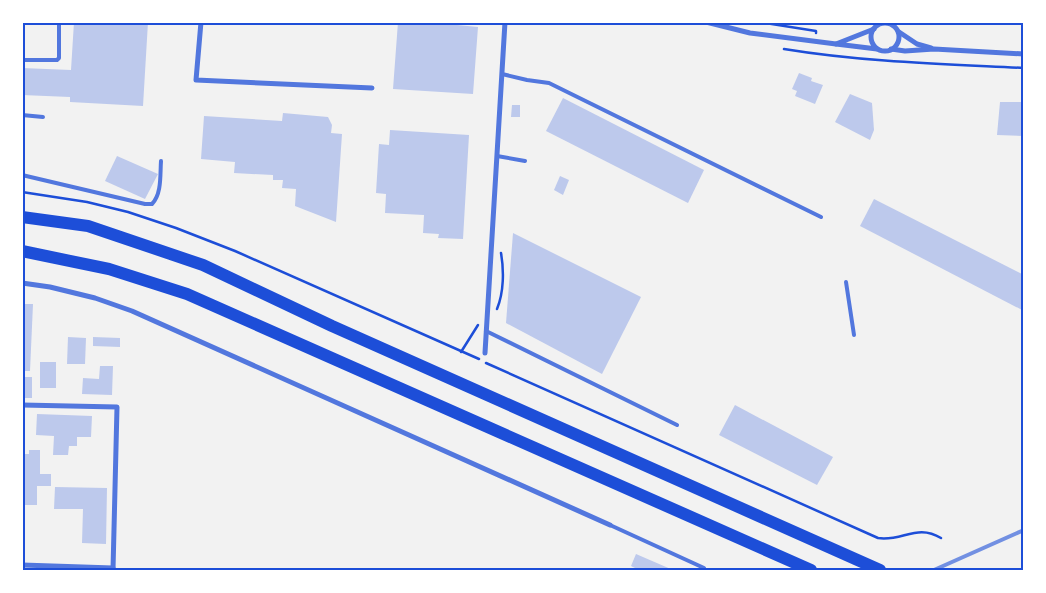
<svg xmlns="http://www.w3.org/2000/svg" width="1046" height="593" viewBox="0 0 1046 593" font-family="'Fira Sans',sans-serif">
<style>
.building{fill:#bdc9ec}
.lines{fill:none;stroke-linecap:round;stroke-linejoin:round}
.path{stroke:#1d4ed8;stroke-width:2.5}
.service{stroke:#5277de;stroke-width:4}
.minor{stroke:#5277de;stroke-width:5}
.trunk{stroke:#1d4ed8;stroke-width:12}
.rail{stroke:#7290e2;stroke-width:4}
.neatline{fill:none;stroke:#1d4ed8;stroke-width:2}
</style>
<rect width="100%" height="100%" fill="#f2f2f2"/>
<g class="building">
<path d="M74,22H148L143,106L70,102V97L22,95V68L71,70Z"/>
<path d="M398,22H458L457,25L478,27L473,94L393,89Z"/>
<path d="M799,73L812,78L811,81L823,85L815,104L795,96L797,91L792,89Z"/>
<path d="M850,94L872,103L874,130L870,140L835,122Z"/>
<path d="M563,98L704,170L688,203L546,131Z"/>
<path d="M1000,102H1024V136L997,135Z"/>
<path d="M512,105H520V117H511Z"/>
<path d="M283,113L328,117L332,125L331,133L342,134L336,222L295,206L296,189L282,188L283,180H273V175L234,173L235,162L201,159L204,116L282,121Z"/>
<path d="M390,130L469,135L463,239L438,238L439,234L423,233L424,215L385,213L386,194L376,193L379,144L389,145Z"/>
<path d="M117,156L158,174L145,199L105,181Z"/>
<path d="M560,176L569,180L563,195L554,190Z"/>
<path d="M874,199L1024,275V311L860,226Z"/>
<path d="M513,233L641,297L602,374L506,323Z"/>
<path d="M22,304H33L30,371H22Z"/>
<path d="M68,337L86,338L85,364H67Z"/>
<path d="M93,337L120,338V347L93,346Z"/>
<rect x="40" y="362" width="16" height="26"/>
<path d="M100,366H113L112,395L82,394L83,378L99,379Z"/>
<rect x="22" y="377" width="10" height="21"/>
<path d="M735,405L833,457L817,485L719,435Z"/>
<path d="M37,414L92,416L91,437H77V446H69L68,455H53L54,436L36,435Z"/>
<path d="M29,450H40V474H51V486H37V505H22V454H29Z"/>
<path d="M55,487L107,488L106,544L82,543L83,509H54Z"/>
<path d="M636,554L673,570H636L637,569L631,566Z"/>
</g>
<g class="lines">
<g class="path">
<path d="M759,22L816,31V33"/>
<path d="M784,49C863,62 944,64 1024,68"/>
<path d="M22,192L87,202L128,212L176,228L235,251L479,359"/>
<path d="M497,309C504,292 504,270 501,253"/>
<path d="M461,352L478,325"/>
<path d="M486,363L878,538C902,542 917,523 941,538"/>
</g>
<g class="service">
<path d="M22,60H57L59,58V22"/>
<path d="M502,74L527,80L549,83L821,217"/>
<path d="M22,115L43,117"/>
<path d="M497,156L525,161"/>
<path d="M22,175L145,204H152C162,194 160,174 161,161"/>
<path d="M846,282L854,335"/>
<path d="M486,331L677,425"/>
<path d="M610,525L704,568"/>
</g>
<g class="minor">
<path d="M201,22L196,80L372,88"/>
<path d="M706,22L750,33L836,44"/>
<circle cx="885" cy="37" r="14"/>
<path d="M874,29L836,44L877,49"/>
<path d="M899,32L917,44L931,48"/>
<path d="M891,49L905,51L934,49L1024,54"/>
<path d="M22,283L50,287L95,298L132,311L610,525"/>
<path d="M485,353L505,22"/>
<path d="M22,405L117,407L113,570"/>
<path d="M22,565L113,568"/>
</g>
<g class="trunk">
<path d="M22,217L88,226L203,265L332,326L880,570"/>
<path d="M22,251L109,269L187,294L811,570"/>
</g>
<path class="rail" d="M934,570L1024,530"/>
</g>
<rect width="1046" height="593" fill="none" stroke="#ffffff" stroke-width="48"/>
<rect x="24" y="24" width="998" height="545" class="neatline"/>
</svg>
